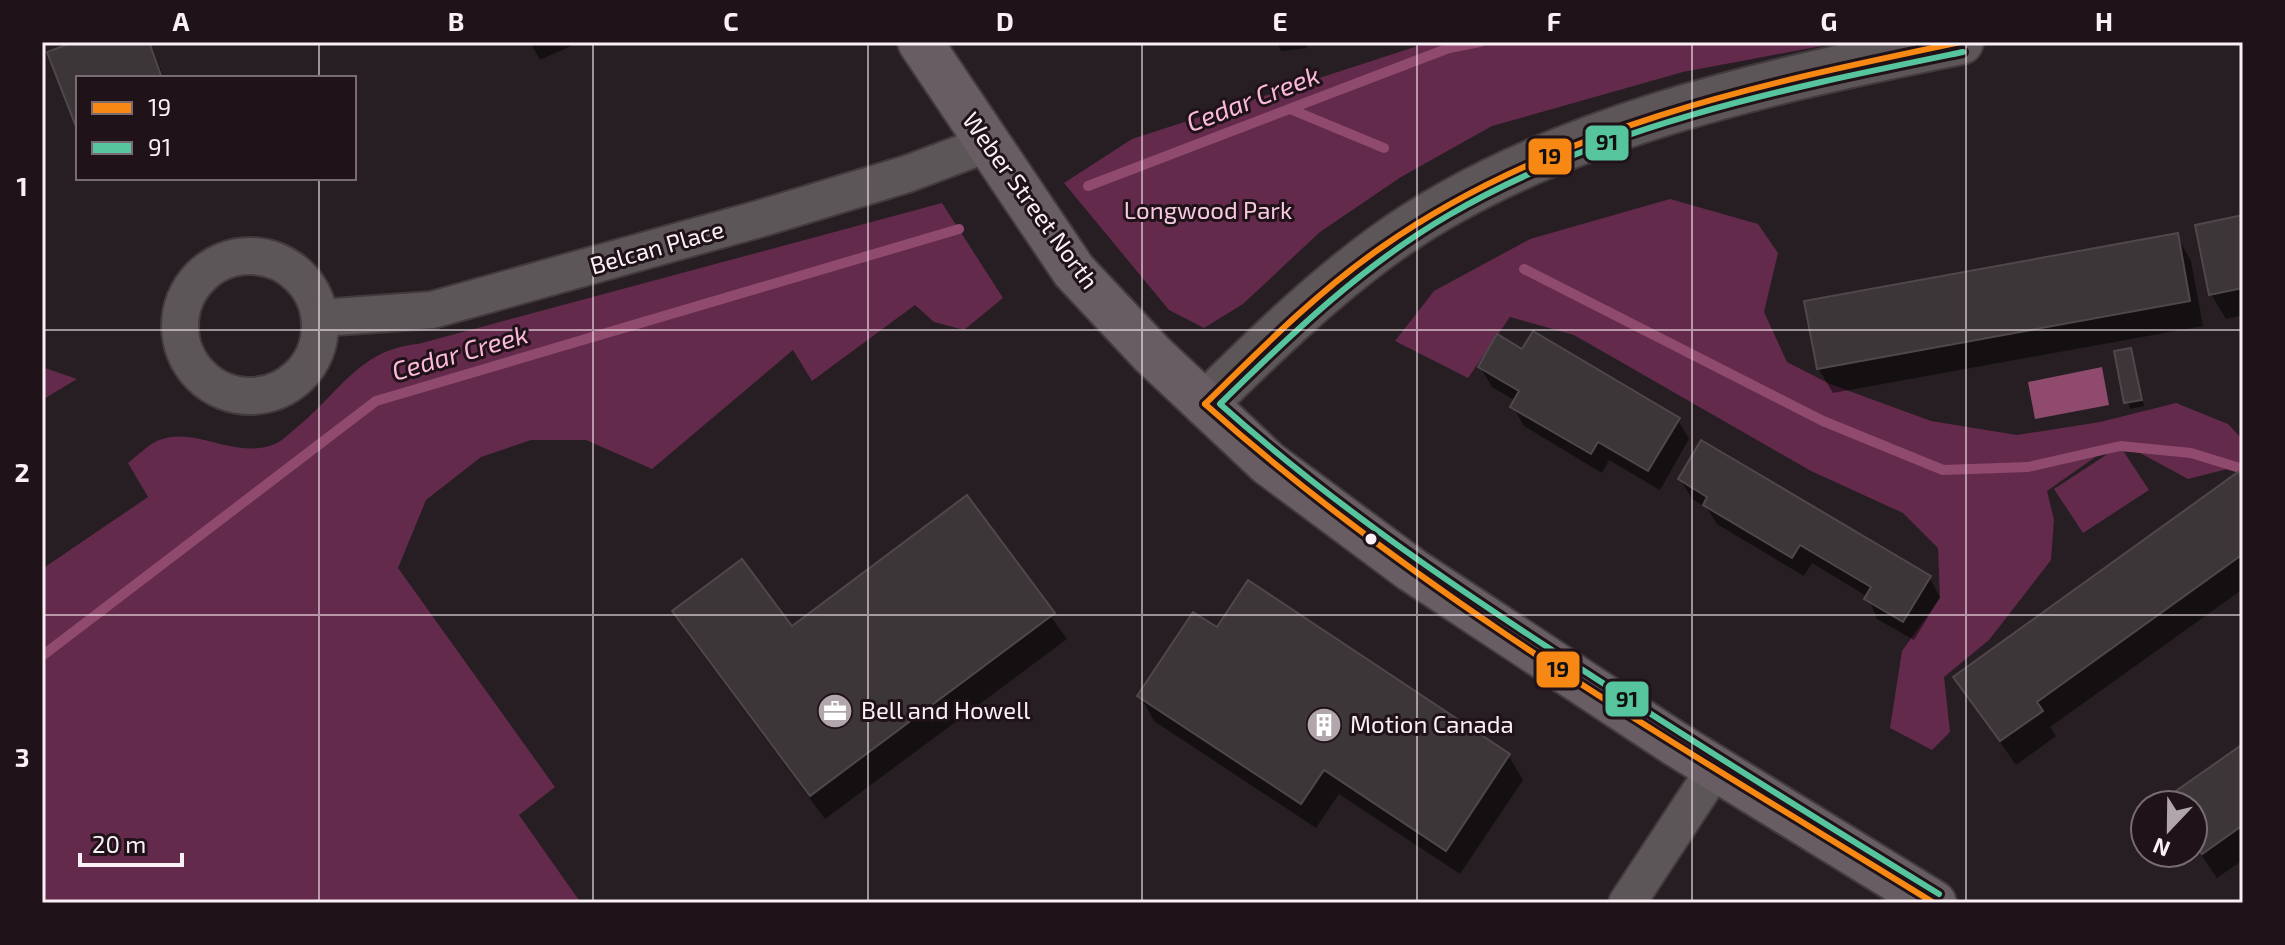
<svg xmlns="http://www.w3.org/2000/svg" width="2285" height="945" viewBox="0 0 2285 945" font-family="'Exo 2',sans-serif">
<style>
.green{fill:#642a4b}
.water{fill:#8f4a6e}
.shadow{fill:#0007}
.lines{fill:none;stroke-linecap:round;stroke-linejoin:round}
.stream{stroke:#8f4a6e;stroke-width:10}
.building{fill:#3d3639;stroke:#4e474b;stroke-width:2}
.minor-casing{stroke:#423b3e;stroke-width:40}
.tertiary-casing{stroke:#423b3e;stroke-width:48}
.secondary-casing{stroke:#423b3e;stroke-width:48}
.minor{stroke:#5d5659;stroke-width:36}
.tertiary{stroke:#5d5659;stroke-width:44}
.secondary{stroke:#675d62;stroke-width:44}
.bus-1-casing{stroke:#201219;stroke-width:12}
.bus-2-casing{stroke:#201219;stroke-width:12}
.bus-1{stroke:#f78814;stroke-width:6}
.bus-2{stroke:#56c59d;stroke-width:6}
.grid{fill:none;stroke:#fbf0f5;stroke-width:2;stroke-opacity:0.55}
.bus-dot{fill:#fbf0f5;stroke:#201219;stroke-width:3}
.labels{text-anchor:middle;stroke-width:6;stroke-linejoin:round;paint-order:stroke}
.street-label{font-size:24px;fill:#fbf0f5;stroke:#201219}
.park-label{font-size:24px;fill:#f7cadf;stroke:#201219}
.poi-label{font-size:24px;fill:#fbf0f5;stroke:#201219;text-anchor:start}
.water-label{font-size:26px;font-style:italic;fill:#fbbad9;stroke:#201219}
.line-badge{stroke:#201219;stroke-width:3}
.pale-badge-label{font-size:22px;text-anchor:middle;font-weight:bold;fill:#111}
.neatline{fill:none;stroke:#fbf0f5;stroke-width:3}
.grid-label{font-size:26px;text-anchor:middle;font-weight:bold;fill:#fbf0f5}
</style>
<rect width="100%" height="100%" fill="#261e22"/>
<g class="green">
<path d="M1430,42H1843L1683,72L1492,126L1401,177L1320,232L1243,304L1204,328L1169,310L1064,183L1132,139Z"/>
<path d="M1670,199L1758,224L1778,253L1764,312L1787,362L1830,384L1931,421L2017,435L2100,422L2176,403L2228,424L2243,440V465L2188,479L2118,441L2047,491L2054,520L2051,560L1989,640L1944,677L1950,732L1932,750L1890,728L1902,651L1940,598L1938,548L1903,513L1811,471L1574,335L1510,317L1468,378L1395,341L1434,291L1530,239Z"/>
<path d="M942,203L1003,298L964,330L934,322L915,305L812,381L793,350L652,469L586,440H531L481,457L426,500L398,568L555,787L519,815L581,903H42V569L148,497L128,463C137,456 147,446 157,441C195,424 235,462 277,443C283,440 290,433 296,428C338,395 359,349 418,344Z"/>
<path d="M42,367L77,379L42,400Z"/>
<path d="M2120,446L2149,490L2083,533L2054,489Z"/>
</g>
<path class="water" d="M2102,367L2109,405L2035,419L2028,382Z"/>
<g class="shadow">
<path d="M79,42H150L164,78H78V126L50,53Z"/>
<path d="M530,42H580L540,60Z"/>
<path d="M1277,42H1307V48L1281,51Z"/>
<path d="M2243,217V315L2226,319L2211,294Z"/>
<path d="M2177,236L2191,261L2203,326L1833,393L1818,368Z"/>
<path d="M2130,350L2144,406L2130,409L2116,352Z"/>
<path d="M1523,351L1678,420L1689,439L1660,490L1609,460L1602,473L1524,426L1513,407L1516,401L1492,387L1480,367Z"/>
<path d="M1680,479L1929,577L1940,597L1914,640L1877,619L1868,597L1812,563L1804,576L1717,524L1707,508L1692,499Z"/>
<path d="M2243,483V589L2050,727L2056,736L2016,765L1956,678Z"/>
<path d="M966,498L1067,639L825,819L689,636L675,612L791,628Z"/>
<path d="M1217,630L1508,755L1523,780L1460,874L1339,794L1316,828L1154,721L1140,696Z"/>
<path d="M2243,746V860L2217,878L2193,843V805H2168Z"/>
</g>
<g class="lines">
<g class="stream">
<path d="M1290,109L1384,148"/>
<path d="M1088,186L1449,48L1480,42"/>
<path d="M1524,269L1823,421L1943,470L2028,467L2120,446L2191,453L2243,469"/>
<path d="M42,656L376,401L959,229"/>
</g>
</g>
<g class="building">
<path d="M74,42H149L162,78H78V132L47,52Z"/>
<path d="M2243,215V288L2209,295L2195,225Z"/>
<path d="M2178,233L2190,301L1817,369L1804,301Z"/>
<path d="M1533,331L1680,418L1648,471L1598,442L1591,454L1510,407L1519,391L1478,367L1497,334L1522,349Z"/>
<path d="M2131,348L2142,400L2124,403L2114,351Z"/>
<path d="M1701,440L1931,576L1903,622L1864,599L1871,587L1800,545L1792,558L1703,505L1707,497L1678,479Z"/>
<path d="M2238,472L2243,480V554L2037,702L2043,711L2000,741L1953,677Z"/>
<path d="M967,495L1055,613L810,796L672,611L742,559L792,626Z"/>
<path d="M1248,580L1510,754L1446,851L1324,770L1301,804L1137,696L1193,612L1217,627Z"/>
<path d="M2243,744V825L2202,854L2193,842V805H2167L2163,800Z"/>
</g>
<g class="lines">
<defs>
<g id="minor">
<circle cx="250" cy="326" r="70"/>
<path d="M320,318L432,310L762,218L907,174L987,144"/>
<path d="M1627,903L1715,769"/>
</g>
<path id="tertiary" d="M1205,404C1261,349 1317,294 1381,247C1542,129 1769,81 1961,42"/>
<path id="secondary" d="M920,42L1074,271L1152,354L1268,463L1412,570L1674,743L1934,903"/>
</defs>
<use href="#minor" class="minor-casing"/>
<use href="#tertiary" class="tertiary-casing"/>
<use href="#secondary" class="secondary-casing"/>
<use href="#minor" class="minor"/>
<use href="#tertiary" class="tertiary"/>
<use href="#secondary" class="secondary"/>
<defs>
<g id="bus-1">
<path d="M1205,404C1424,600 1685,749 1934,903"/>
<path d="M1205,404C1261,349 1317,292 1382,247C1553,127 1760,84 1961,42"/>
</g>
<path id="bus-2" d="M1939,894C1810,815 1682,735 1555,652C1438,576 1324,497 1220,404C1291,334 1363,265 1449,215C1605,124 1788,88 1963,52"/>
</defs>
<use href="#bus-1" class="bus-1-casing"/>
<use href="#bus-2" class="bus-2-casing"/>
<use href="#bus-1" class="bus-1"/>
<use href="#bus-2" class="bus-2"/>
</g>
<path class="grid" d="M319,42V78M593,42V903M868,42V903M1142,42V903M1417,42V903M1692,42V903M1966,42V903M319,178V903M42,330H2243M42,615H2243"/>
<defs>
<symbol id="office-disc" viewBox="-11 -11 22 22"><circle r="9.5" fill="#b0a6ab" stroke="#201219"/><path d="M-6-3h4V-5.5h4V-3h4V5H-6ZM-1-4.5V-3h2v-1.5ZM-6 0V1H6V0Z" fill="#fff"/></symbol>
<symbol id="building-disc" viewBox="-11 -11 22 22"><circle r="9.5" fill="#b0a6ab" stroke="#201219"/><path d="M-4-6H4V6H1V3H-1V6H-4ZM-2.5-4.3h1.7v1.8h-1.7ZM.8-4.3h1.7v1.8H.8ZM-2.5-1h1.7V.8h-1.7ZM.8-1h1.7V.8H.8Z" fill="#fff"/></symbol>
</defs>
<g fill-rule="evenodd">
<use href="#office-disc" x="815" y="691" width="40" height="40"/>
<use href="#building-disc" x="1304" y="705" width="40" height="40"/>
</g>
<circle class="bus-dot" cx="1371" cy="539" r="7"/>
<g class="labels">
<g class="street-label">
<text transform="translate(1030 201) rotate(54)" y="8">Weber Street North</text>
<text transform="translate(657 248) rotate(-16)" y="8">Belcan Place</text>
</g>
<g class="park-label">
<text x="1208" y="219">Longwood Park</text>
</g>
<g class="poi-label">
<text x="861" y="719">Bell and Howell</text>
<text x="1350" y="733">Motion Canada</text>
</g>
<g class="water-label">
<text transform="translate(1253 99) rotate(-21)" y="9">Cedar Creek</text>
<text transform="translate(460 353) rotate(-16)" y="9">Cedar Creek</text>
</g>
</g>
<g class="line-badge">
<rect x="1584" y="124" width="46" height="38" rx="8" fill="#56c59d"/>
<rect x="1527" y="137" width="46" height="39" rx="8" fill="#f78814"/>
<rect x="1535" y="650" width="46" height="39" rx="8" fill="#f78814"/>
<rect x="1604" y="680" width="46" height="38" rx="8" fill="#56c59d"/>
</g>
<g class="pale-badge-label">
<text x="1607" y="150">91</text>
<text x="1550" y="164">19</text>
<text x="1558" y="677">19</text>
<text x="1627" y="707">91</text>
</g>
<rect width="2285" height="945" fill="none" stroke="#201219" stroke-width="88"/>
<rect x="76" y="76" width="280" height="104" fill="#201219" stroke="#786b71" stroke-width="2"/>
<rect x="92" y="102" width="40" height="12" fill="#f78814" stroke="#786b71" stroke-width="2"/>
<text x="148" y="116" font-size="24" fill="#fbf0f5">19</text>
<rect x="92" y="142" width="40" height="12" fill="#56c59d" stroke="#786b71" stroke-width="2"/>
<text x="148" y="156" font-size="24" fill="#fbf0f5">91</text>
<g transform="translate(2169 829) rotate(202)"><circle r="38" fill="#201219" stroke="#786b71" stroke-width="2"/>
<path d="M0-6L14 30L0 20L-14 30Z" fill="#b0a6ab"/>
<text y="-12" font-size="22" font-weight="bold" text-anchor="middle" fill="#fbf0f5">N</text>
</g>
<path d="M80 853v12h102v-12" fill="none" stroke="#fbf0f5" stroke-width="4"/>
<text x="92" y="853" font-size="24" fill="#fbf0f5" stroke="#201219" stroke-width="6" paint-order="stroke">20 m</text>
<rect x="44" y="44" width="2197" height="857" class="neatline"/>
<g class="grid-label">
<text x="181" y="31">A</text>
<text x="456" y="31">B</text>
<text x="731" y="31">C</text>
<text x="1005" y="31">D</text>
<text x="1280" y="31">E</text>
<text x="1554" y="31">F</text>
<text x="1829" y="31">G</text>
<text x="2104" y="31">H</text>
<text x="22" y="196">1</text>
<text x="22" y="482">2</text>
<text x="22" y="767">3</text>
</g>
</svg>
